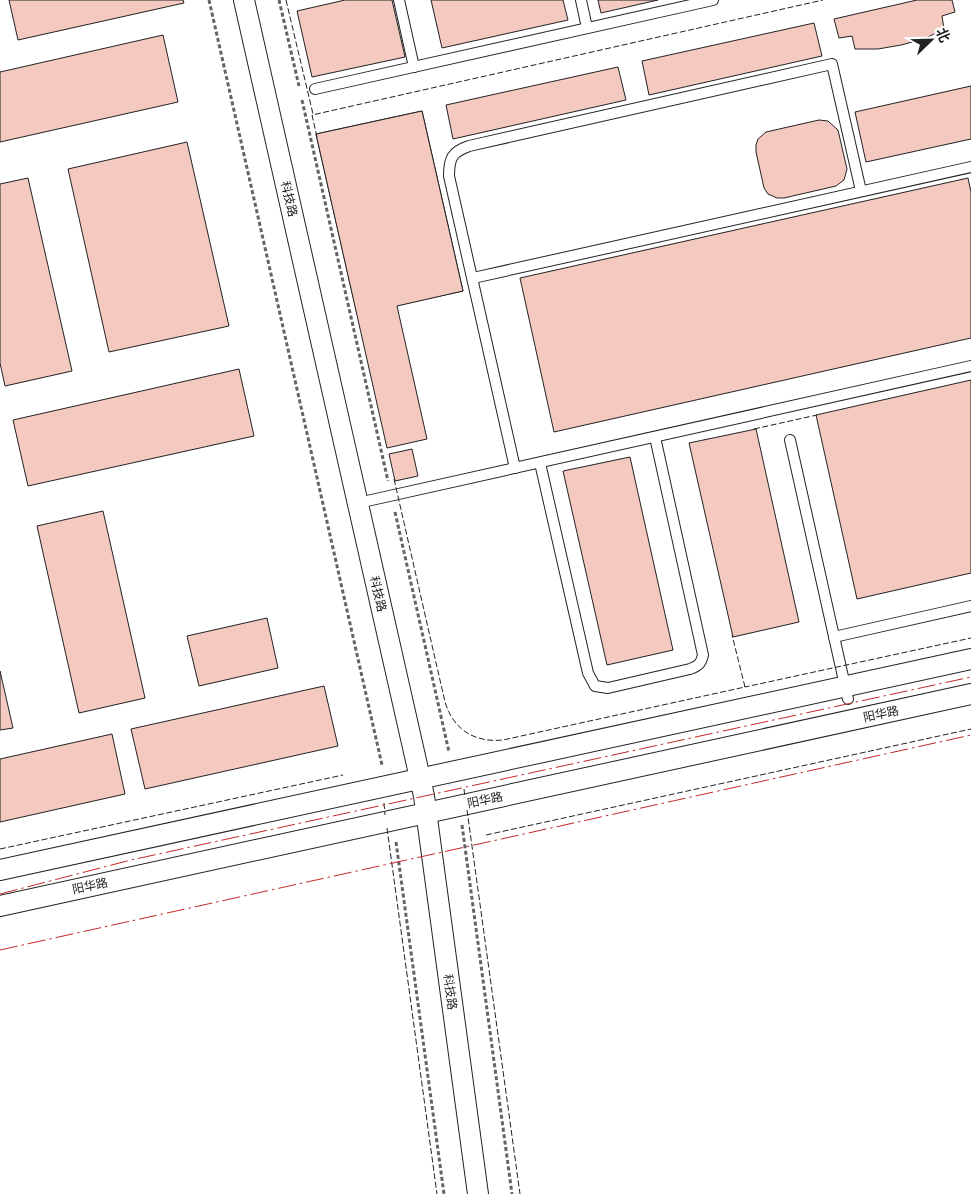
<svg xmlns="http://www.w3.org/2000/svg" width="971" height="1194" viewBox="0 0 971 1194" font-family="'IBM Plex Sans','Noto Sans SC',sans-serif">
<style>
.building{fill:#f3c9c0;stroke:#222}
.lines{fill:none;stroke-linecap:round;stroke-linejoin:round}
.service-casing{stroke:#222;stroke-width:12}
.minor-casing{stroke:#222;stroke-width:22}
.path{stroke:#646464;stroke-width:3;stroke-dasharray:4 2.5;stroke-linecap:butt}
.service{stroke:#fff;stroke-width:10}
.minor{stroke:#fff;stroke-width:20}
.fence{stroke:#222;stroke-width:1;stroke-dasharray:6 2.5;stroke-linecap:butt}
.power{stroke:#c62828;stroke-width:1;stroke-dasharray:18 4 2.5 4;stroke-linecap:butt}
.labels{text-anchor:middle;stroke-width:4;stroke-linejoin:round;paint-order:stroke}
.street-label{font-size:12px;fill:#222;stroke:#fff}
</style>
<rect width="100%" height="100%" fill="#fff"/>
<g class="building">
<path d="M9,0H183L184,3L18,40Z"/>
<path d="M345,0H392L405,57L312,77L297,11Z"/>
<path d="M431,0H563L568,20L442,48Z"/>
<path d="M598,0H658L601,13Z"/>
<path d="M917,0H952L955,12L942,16L944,29L924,39L901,45L878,49H855L852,36L839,38L834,19Z"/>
<path d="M814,23L822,56L649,95L642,61Z"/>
<path d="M163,35L178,102L0,142V72Z"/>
<path d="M618,67L626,100L453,139L446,105Z"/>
<path d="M971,86V139L866,162L855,112Z"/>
<path d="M422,111L463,291L357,314L316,134Z"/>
<path d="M422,111L463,291L397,306L427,439L387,448L316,134Z"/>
<path d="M819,120L828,121L838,130L847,169L844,180L836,186L784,198H777L768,194L764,188L756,152V145L758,139L766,132Z"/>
<path d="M187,142L229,326L109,352L68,169Z"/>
<path d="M28,178L72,371L5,386L0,363V184Z"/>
<path d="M968,178L971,192V338L554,432L520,278Z"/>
<path d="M239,369L254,436L28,486L13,420Z"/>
<path d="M971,380V573L857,599L816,415Z"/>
<path d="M756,429L799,622L733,637L689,443Z"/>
<path d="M412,449L418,476L395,481L389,454Z"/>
<path d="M630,457L673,650L607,665L563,471Z"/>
<path d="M103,511L145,698L79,713L37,526Z"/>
<path d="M267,618L278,668L199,686L187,636Z"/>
<path d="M0,671L13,728L0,730Z"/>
<path d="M324,686L338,746L145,789L131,729Z"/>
<path d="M112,734L125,794L0,822V759Z"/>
</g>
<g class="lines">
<defs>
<g id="service">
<path d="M399,0L414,67"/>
<path d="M581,0L587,28"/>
<path d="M315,89L713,0"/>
<path d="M473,278L971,167"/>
<path d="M790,440L848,699"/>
<path d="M540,463L588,673L595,686L608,688L690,669C698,666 701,664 703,655L655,437"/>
<path d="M515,468L449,176C449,158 452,152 469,146L832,64L861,191"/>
<path d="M358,503L971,366"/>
<path d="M834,637L971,606"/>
</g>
<g id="minor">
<path d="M244,0L424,796L478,1194"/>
<path d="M0,870L971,659"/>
<path d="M0,906L971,694"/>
</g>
</defs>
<use href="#service" class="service-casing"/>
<use href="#minor" class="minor-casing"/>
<g class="path">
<path d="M209,0L382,765"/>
<path d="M279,0L299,86"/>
<path d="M302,100L388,481"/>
<path d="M395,512L449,752"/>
<path d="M462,825L512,1194"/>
<path d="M396,842L444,1194"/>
</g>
<use href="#service" class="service"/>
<use href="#minor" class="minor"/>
<g class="fence">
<path d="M286,0L313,114"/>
<path d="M317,137L312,115L823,0"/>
<path d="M754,429L817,415"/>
<path d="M394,479L445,702C453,729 474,743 503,740L745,687L732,635"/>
<path d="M744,686L745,687L971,638"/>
<path d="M464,789L465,798"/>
<path d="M384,803L385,815"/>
<path d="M467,810L520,1194"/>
<path d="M387,828L437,1194"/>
<path d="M486,835L971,729"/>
<path d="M0,849L343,775"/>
</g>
<g class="power">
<path d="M0,894L131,860L971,677"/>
<path d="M0,950L971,735"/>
</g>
</g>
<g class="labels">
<g class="street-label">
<text transform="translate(289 199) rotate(77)" y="4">科技路</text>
<text transform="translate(378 594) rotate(77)" y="4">科技路</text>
<text transform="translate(881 714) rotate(-12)" y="4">阳华路</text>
<text transform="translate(485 800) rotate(-12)" y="4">阳华路</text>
<text transform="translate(90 886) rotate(-12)" y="4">阳华路</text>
<text transform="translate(450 992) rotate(82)" y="4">科技路</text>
</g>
</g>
<g transform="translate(931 40) rotate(67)" stroke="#ffffff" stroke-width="4" paint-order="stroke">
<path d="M0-4L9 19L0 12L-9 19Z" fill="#222222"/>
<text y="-8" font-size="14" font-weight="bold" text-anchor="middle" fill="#222222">北</text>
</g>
</svg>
